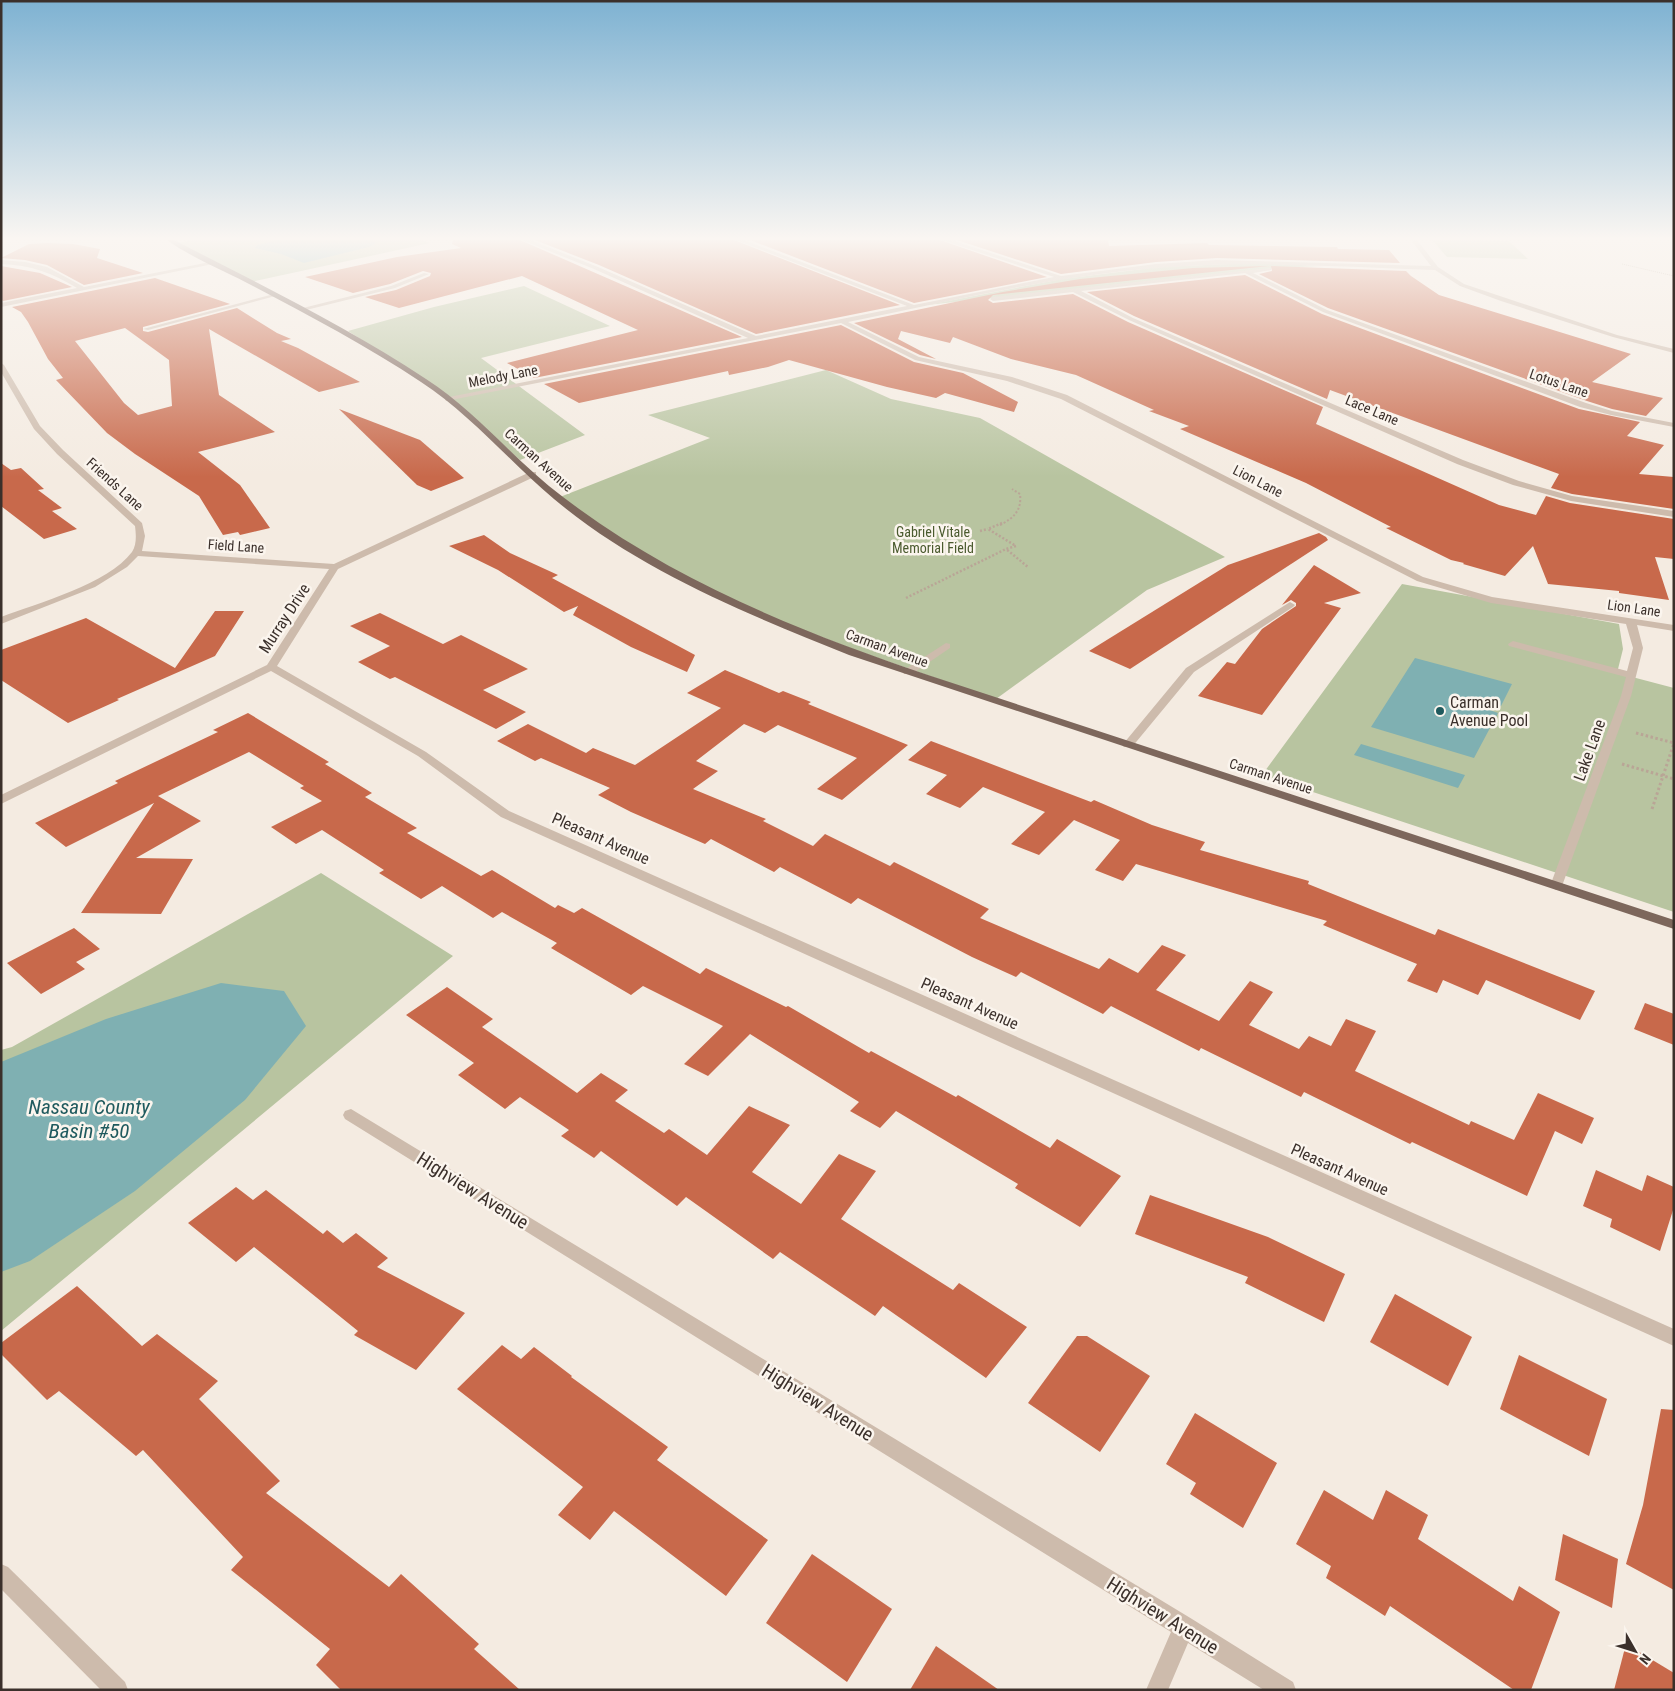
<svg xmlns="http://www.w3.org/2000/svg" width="1675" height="1691" viewBox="0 0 1675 1691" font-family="'Roboto Condensed',sans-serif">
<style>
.green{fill:#b8c4a0}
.water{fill:#7fb0b2}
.building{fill:#c8694b;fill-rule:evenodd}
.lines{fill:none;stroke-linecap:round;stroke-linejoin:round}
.path-far3{stroke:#b9a596;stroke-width:1;stroke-dasharray:1 1;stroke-linecap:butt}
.path-far2{stroke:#b9a596;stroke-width:2;stroke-dasharray:2 2;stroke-linecap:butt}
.path-far1{stroke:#b9a596;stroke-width:2.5;stroke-dasharray:2 2;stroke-linecap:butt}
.path{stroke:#b9a596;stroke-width:3;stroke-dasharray:2.5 2.5;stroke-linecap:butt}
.minor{fill:#cdbbac;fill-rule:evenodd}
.major{fill:#7d675c;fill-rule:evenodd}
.poi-dot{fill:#1f5a5e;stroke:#fbf5ee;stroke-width:2}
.labels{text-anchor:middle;stroke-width:5;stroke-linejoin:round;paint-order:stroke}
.far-street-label{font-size:14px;fill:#3b302b;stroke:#fbf5ee}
.far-park-label{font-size:14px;fill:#4a5a2e;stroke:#fbf5ee}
.street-label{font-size:16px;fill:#3b302b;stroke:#fbf5ee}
.poi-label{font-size:16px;fill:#3b302b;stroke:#fbf5ee;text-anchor:start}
.near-street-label{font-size:19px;fill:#3b302b;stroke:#fbf5ee}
.near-water-label{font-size:21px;font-style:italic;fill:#1f5a5e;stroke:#fbf5ee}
</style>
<rect width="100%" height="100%" fill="#f4ebe1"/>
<g class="green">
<path d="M194,240H422L430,243L251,282L176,243Z"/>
<path d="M1432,240L1509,241L1528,259L1447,257Z"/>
<path d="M1251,263L1323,266L1274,268L927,305L1062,279L1159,267Z"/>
<path d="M524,286L610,326L481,358L585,435L520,460L449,396L348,331L434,307Z"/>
<path d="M826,370L891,399L980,418L1225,557L1147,590L996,699L858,651L767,616L680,574L616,537L560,497L710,438L648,415Z"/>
<path d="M1402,584L1619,624L1623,649L1617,673L1674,688V912L1262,775Z"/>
<path d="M321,873L453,956L1,1331V1050L12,1047Z"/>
</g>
<g class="water">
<path d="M276,240H372L376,243L369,247L304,263L281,254L255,248L257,245Z"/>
<path d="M1415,658L1512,684L1501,706L1481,701L1478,706L1498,713L1474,758L1371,727Z"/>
<path d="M1361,744L1465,775L1458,788L1354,755Z"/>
<path d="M221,983L284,991L306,1026L245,1100L135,1191L30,1261L1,1272V1062L106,1019Z"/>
</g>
<g class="building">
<path d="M453,240H520L742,337L534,378L507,363L638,330L522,276L399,308L365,297L396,290L430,276L431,273L423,271L390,284L353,293L305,277L397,257L461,248L452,244Z"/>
<path d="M535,240H734L900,305L756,334L599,265Z"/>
<path d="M750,240H940L1047,277L914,303Z"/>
<path d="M957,240H1108L1109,246L1207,243L1209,245L1337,247L1338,249L1389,250L1400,263L1217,258L1156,262L1061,274Z"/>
<path d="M48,243L73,244L100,249L97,258L143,273L84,285L47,265L25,260L1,258L29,244Z"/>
<path d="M1,266L40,273L72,287L3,301L1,299Z"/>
<path d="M1269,266L993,295L988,300L993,303L1073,294L1128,322L1323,407L1316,424L1499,505L1536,515L1546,496L1570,503L1674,519V559L1655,557L1669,600L1619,593V591L1548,584L1533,546L1505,576L1463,564L1464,563L1451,560L1386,528L1391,527L1306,483L1180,429L1189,426L1149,411L1154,410L1076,375L1011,359L953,337L950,343L901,331L898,339L936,359L920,355L854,323L1003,292L1080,279L1193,268Z"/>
<path d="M1271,266L1406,271L1411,276L1439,295L1631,354L1592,382L1663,398L1646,416L1612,409L1587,401L1328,308L1259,274L1272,271Z"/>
<path d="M1245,275L1322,314L1579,409L1640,422L1627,436L1664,445L1639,474L1674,477V509L1572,494L1551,488L1559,474L1330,390L1327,399L1134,316L1087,292Z"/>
<path d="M155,278L230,304L143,327V331L148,332L237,308L277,333L291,339L281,341L298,348L360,382L319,392L209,329L219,395L275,432L198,452L240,485L270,528L240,535L238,532L223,535L199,496L135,454L107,433L56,380L63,378L48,359L28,322L21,312L12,307ZM125,328L169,360L172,406L138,415L124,403L75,341Z"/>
<path d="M841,325L914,362L963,373L1018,402L1014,412L945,393L936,398L887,387L789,360L768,367L729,375L728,371L579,403L544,384Z"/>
<path d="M339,409L420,440L464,478L431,491L417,485Z"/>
<path d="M1,463L11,470L21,468L44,489L38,490L62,508L52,511L77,529L44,539L1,506Z"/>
<path d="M1319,533L1326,537L1328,540L1130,669L1089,651L1228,565Z"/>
<path d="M484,535L510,553L558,575L552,578L695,655L687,672L631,647L573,615L578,606L564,612L498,570L449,546Z"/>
<path d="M1314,565L1361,593L1324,603L1341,608L1262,715L1198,696L1227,662L1235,664L1262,629L1296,606V603L1291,600L1282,605Z"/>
<path d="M215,611H244L215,656L117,699L119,700L68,723L1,680V650L86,618L175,668Z"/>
<path d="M380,613L443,644L461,635L528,669L483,690L526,712L496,729L395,677L390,679L358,662L390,646L350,626Z"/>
<path d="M725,670L779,693L783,691L811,702L808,704L908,745L842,800L817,789L857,758L778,725L765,733L744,724L696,761L718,771L693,789L766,819L763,821L813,846L825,834L890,866L894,862L989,909L980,918L1099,969L1109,958L1138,973L1162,945L1186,955L1156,990L1219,1021L1250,981L1273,992L1249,1025L1299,1049L1309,1036L1331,1046L1346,1019L1376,1031L1355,1071L1469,1125L1471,1121L1514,1140L1538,1093L1594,1118L1582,1144L1555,1131L1527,1196L1412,1142L1410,1144L1304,1092L1301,1097L1201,1048L1199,1051L1111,1006L1103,1014L1021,972L1016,977L972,957L858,898L851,904L780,867L774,872L711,839L705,844L631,812L598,795L610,788L541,758L535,761L497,741L528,724L586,753L593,748L635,765L721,708L687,693Z"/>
<path d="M248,713L329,762L325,764L372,793L365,797L417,828L407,833L481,876L492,870L555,908L558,905L574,913L582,908L700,974L706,968L786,1007L788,1006L869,1053L871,1051L956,1097L958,1095L1050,1148L1057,1139L1121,1176L1080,1227L1015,1188L1018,1184L896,1111L880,1128L850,1111L859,1102L750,1034L708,1076L684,1064L723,1026L643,986L631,995L551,948L557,943L502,912L493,918L442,886L421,899L379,873L384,870L322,830L296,844L271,827L322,801L300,788L304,786L249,752L158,796L201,821L136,858L193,859L161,914L81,913L154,803L66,847L35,823L118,783L115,781L218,732L213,730Z"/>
<path d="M931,741L1091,802L1094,800L1152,825L1205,842L1200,850L1309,881L1308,884L1435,935L1438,929L1595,991L1580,1020L1486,980L1478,995L1443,980L1437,993L1407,981L1417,964L1323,925L1327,921L1136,864L1123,881L1095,870L1120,840L1074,820L1039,855L1011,844L1045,812L983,787L960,808L926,794L947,775L908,760Z"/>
<path d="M74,928L100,949L76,962L85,969L41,994L7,963Z"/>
<path d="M447,987L493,1019L482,1027L577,1093L601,1073L628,1090L615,1101L664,1133L669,1129L707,1155L749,1106L790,1125L752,1172L801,1204L839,1154L876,1171L841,1219L953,1290L959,1283L1027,1327L986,1378L883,1306L875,1316L780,1252L773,1259L686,1197L677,1206L601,1151L594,1158L561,1136L569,1130L520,1097L505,1109L458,1075L474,1063L406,1015Z"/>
<path d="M1645,1003L1674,1014V1045L1634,1029Z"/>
<path d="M1596,1170L1642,1191L1647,1175L1674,1187V1207L1660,1251L1610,1227L1612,1219L1583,1206Z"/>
<path d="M236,1187L253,1200L266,1190L323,1234L327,1230L343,1243L356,1233L388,1258L377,1267L465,1313L416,1370L354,1335L358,1331L254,1247L236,1262L188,1223Z"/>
<path d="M1150,1195L1268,1237L1345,1274L1324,1322L1245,1283L1248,1277L1135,1234Z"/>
<path d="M77,1286L142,1346L157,1334L218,1381L199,1399L280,1481L266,1493L389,1587L401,1574L479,1644L474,1649L520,1690H341L316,1665L330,1649L231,1570L243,1557L143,1450L136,1456L59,1391L47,1400L1,1354V1343Z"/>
<path d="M1395,1294L1472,1337L1448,1386L1370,1342Z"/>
<path d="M1077,1336H1087L1150,1376L1100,1452L1028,1403Z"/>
<path d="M502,1345L521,1359L534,1347L572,1376L571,1377L668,1447L657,1460L768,1540L726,1596L614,1511L590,1540L558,1515L583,1487L457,1389Z"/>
<path d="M1519,1355L1607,1399L1589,1456L1500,1409Z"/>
<path d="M1661,1409L1674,1410V1590L1626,1564L1643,1505Z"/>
<path d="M1195,1413L1277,1463L1243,1528L1190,1494L1196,1483L1166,1464Z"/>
<path d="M1324,1490L1373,1520L1386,1490L1428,1515L1418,1539L1513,1601L1519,1586L1560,1612L1531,1690H1514L1390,1606L1385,1616L1326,1578L1331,1566L1296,1544Z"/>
<path d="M1563,1534L1618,1559L1612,1608L1555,1580Z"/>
<path d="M812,1554L892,1609L847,1682L766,1623Z"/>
<path d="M1626,1644L1674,1673V1690H1614Z"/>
<path d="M936,1646L999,1690H910Z"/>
</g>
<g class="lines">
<path class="path-far3" d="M1622,264L1674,276"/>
<path class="path-far2" d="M1000,525C1014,518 1022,510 1020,494L1012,489"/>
<g class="path-far1">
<path d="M1002,523L988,529L1016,546L1006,549L1028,567"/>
<path d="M980,531L988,529"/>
<path d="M906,598L1006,549"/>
</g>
<g class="path">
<path d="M1636,733L1674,743"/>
<path d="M1622,764L1674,779"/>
<path d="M1652,809L1674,743"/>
</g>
<g class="minor">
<path d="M522,240H530L598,267L756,336L907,306L736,240H744L914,305L1054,277L942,240H951L1061,276L1156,264L1217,260L1431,266L1411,240H1417L1438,267L1464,284L1617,335L1674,349V353L1613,337L1501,301L1460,286L1435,270C1343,267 1250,260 1158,268C1054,276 951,301 848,322L919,357L1012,377L1067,395L1423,577L1492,597L1674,625V631L1637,625L1643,648L1631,696L1562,886L1556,890L1550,886L1621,696L1626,677L1509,646L1508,644L1513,641L1627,671L1633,648L1626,624L1491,603L1417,581L1061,399L1007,381L915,360L841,323L446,401L445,399L449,397L748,338L594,269Z"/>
<path d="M1,260L25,262L47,267L84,287L215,261L218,263L1,307V303L77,288C52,273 31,265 1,264Z"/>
<path d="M1271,268V270L1253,273L1327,310L1586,403L1612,411L1674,423V427L1611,415L1580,407L1323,312L1245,273L1081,291L1133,318L1463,460L1519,481L1572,496L1674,511V517L1571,501L1513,485L1457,464L1129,320L1073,292L993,301L990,299L993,297Z"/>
<path d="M424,273L429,274L395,288L302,311L299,309L391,286Z"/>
<path d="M274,294L279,295L148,330L143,329Z"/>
<path d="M1,363L4,365L40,426L63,450L142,523L145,536L142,551L334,564L530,472H536V476L338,569L277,666L426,752L509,811L1674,1329V1346L501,817L418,756L271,671L1,804V795L267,665L329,569L138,556L127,567L95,587L1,624V617C38,603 108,584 132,552C137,545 136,534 135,526L57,454L34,429L1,372Z"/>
<path d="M1290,602L1295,605L1293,607L1194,672L1132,747H1124L1122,745L1124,743L1186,668Z"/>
<path d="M946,643L950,644V648L912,674H904L903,672L904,670Z"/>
<path d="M351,1109L1192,1619L1293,1682L1296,1690H1264L1188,1643L1168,1690H1146L1171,1632L345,1119L343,1115L345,1111Z"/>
<path d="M1,1564L8,1567L125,1682L128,1690H101L1,1589Z"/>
</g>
<path class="major" d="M167,240H174C259,284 346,326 426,379C477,412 515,461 563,497C673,581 801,632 931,676L1674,920V929L849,655C747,614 640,571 554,499C509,461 470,414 421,382C367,346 310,316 253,286C227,272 190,257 167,240Z"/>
</g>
<linearGradient id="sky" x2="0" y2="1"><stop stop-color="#7eb2d2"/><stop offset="0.5" stop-color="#faf6f2"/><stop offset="1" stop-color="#faf6f2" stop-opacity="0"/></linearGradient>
<rect width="1675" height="477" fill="url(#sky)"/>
<circle class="poi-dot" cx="1440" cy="711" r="5"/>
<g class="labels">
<g class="far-street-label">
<text transform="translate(503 376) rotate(-11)" y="5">Melody Lane</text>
<text transform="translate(1559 383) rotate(19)" y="5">Lotus Lane</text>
<text transform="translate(1372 410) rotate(23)" y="5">Lace Lane</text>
<text transform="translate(539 460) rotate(42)" y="5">Carman Avenue</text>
<text transform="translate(1258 481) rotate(27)" y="5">Lion Lane</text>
<text transform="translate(115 484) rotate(42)" y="5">Friends Lane</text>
<text transform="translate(236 546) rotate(4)" y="5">Field Lane</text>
<text transform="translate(1634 608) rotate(8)" y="5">Lion Lane</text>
<text transform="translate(887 648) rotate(20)" y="5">Carman Avenue</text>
<text transform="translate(1271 776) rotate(18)" y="5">Carman Avenue</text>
</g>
<g class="far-park-label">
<text x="933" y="537">Gabriel Vitale<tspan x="933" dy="16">Memorial Field</tspan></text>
</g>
<g class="street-label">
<text transform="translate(284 618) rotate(-57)" y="6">Murray Drive</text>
<text transform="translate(1589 750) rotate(-70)" y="6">Lake Lane</text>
<text transform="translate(601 838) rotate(24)" y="6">Pleasant Avenue</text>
<text transform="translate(970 1003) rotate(24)" y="6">Pleasant Avenue</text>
<text transform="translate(1340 1169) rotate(24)" y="6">Pleasant Avenue</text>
</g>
<g class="poi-label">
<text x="1450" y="708">Carman<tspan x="1450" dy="18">Avenue Pool</tspan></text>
</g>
<g class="near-street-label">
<text transform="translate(473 1190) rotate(32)" y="7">Highview Avenue</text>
<text transform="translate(818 1402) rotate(32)" y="7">Highview Avenue</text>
<text transform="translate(1163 1615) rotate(32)" y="7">Highview Avenue</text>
</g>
<g class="near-water-label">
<text x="89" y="1114">Nassau County<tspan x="89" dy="24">Basin #50</tspan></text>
</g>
</g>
<rect width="1675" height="1691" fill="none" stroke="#3b302b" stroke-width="5"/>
<g transform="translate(1635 1651) rotate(129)" stroke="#fbf5ee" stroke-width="4" paint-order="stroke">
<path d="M0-4L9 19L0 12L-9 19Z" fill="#3b302b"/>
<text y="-8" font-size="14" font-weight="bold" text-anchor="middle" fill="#3b302b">N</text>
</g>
</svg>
